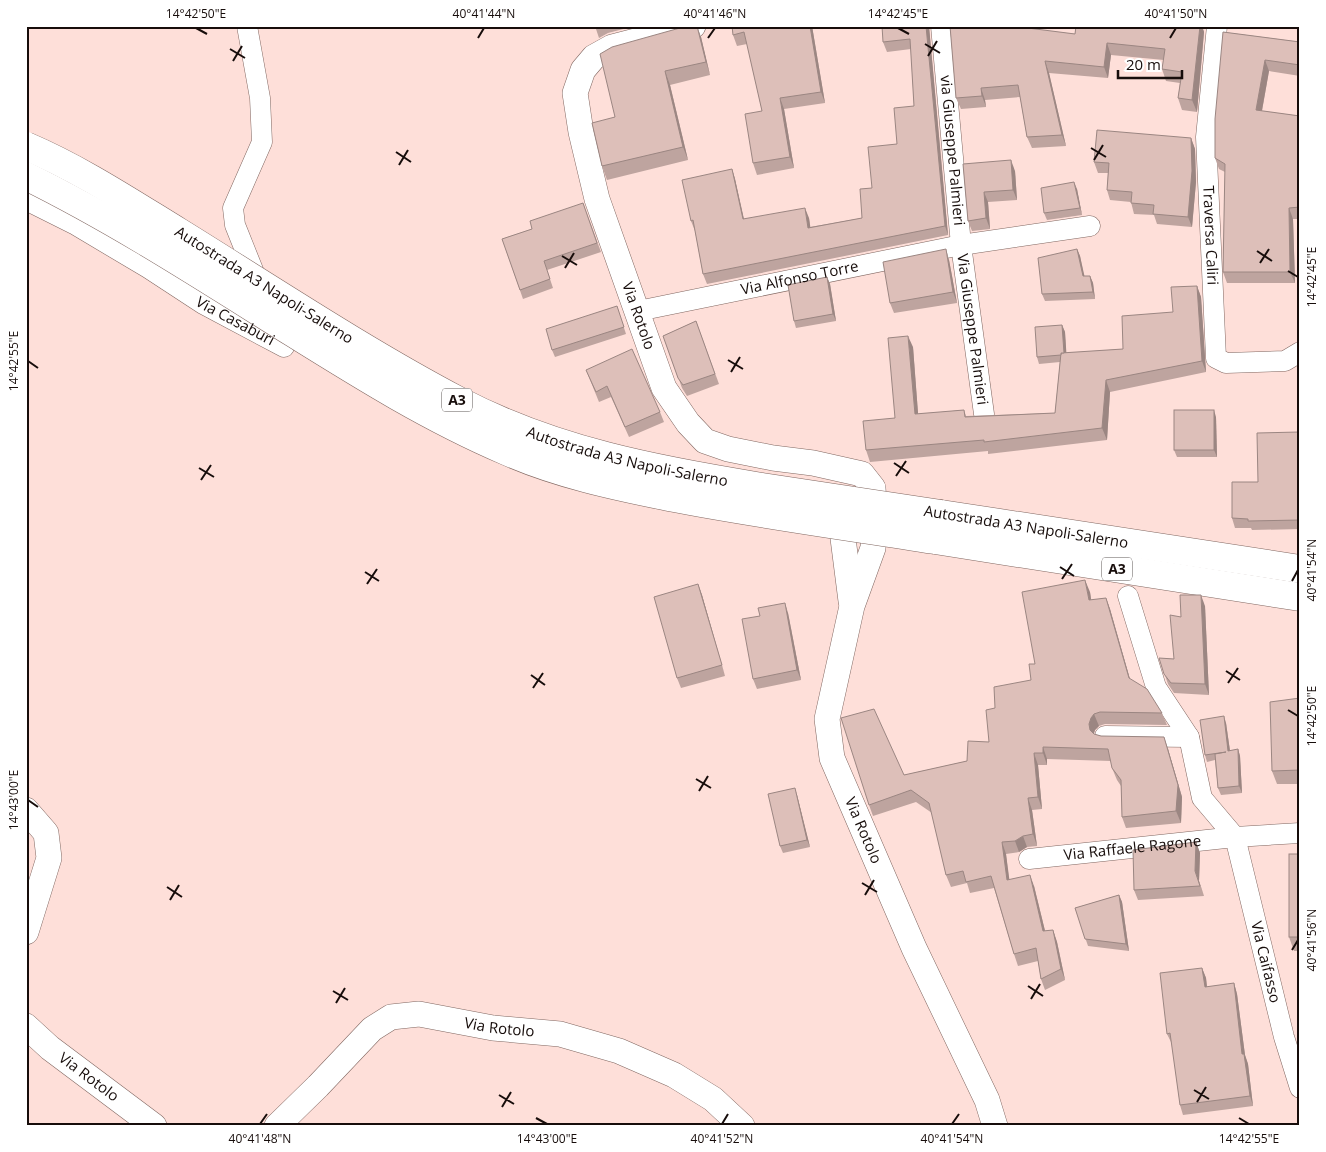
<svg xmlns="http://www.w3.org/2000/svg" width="1326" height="1152" viewBox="0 0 1326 1152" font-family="'Open Sans',sans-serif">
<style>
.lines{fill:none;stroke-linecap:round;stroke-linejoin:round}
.minor-casing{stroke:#816761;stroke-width:21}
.tertiary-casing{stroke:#816761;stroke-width:26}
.motorway-casing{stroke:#816761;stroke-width:29}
.minor{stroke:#fff;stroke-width:20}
.tertiary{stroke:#fff;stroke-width:25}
.motorway{stroke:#fff;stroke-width:28}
.motorway-bridge-casing{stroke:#816761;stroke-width:29;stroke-linecap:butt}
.motorway-bridge{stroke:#fff;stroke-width:28}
.wall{fill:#bea49f}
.shaded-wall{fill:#9b8682}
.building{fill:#ddbfb9;stroke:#9b8682}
.ticks{fill:none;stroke:#170d0b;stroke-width:2}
.labels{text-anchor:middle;stroke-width:5;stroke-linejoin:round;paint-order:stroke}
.shield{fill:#fff;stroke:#5d5654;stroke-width:1}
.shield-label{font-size:14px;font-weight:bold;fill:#170d0b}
.street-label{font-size:15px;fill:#170d0b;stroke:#fff}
.neatline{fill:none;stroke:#170d0b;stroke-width:2}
.ticks-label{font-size:12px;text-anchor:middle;fill:#170d0b}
</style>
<rect width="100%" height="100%" fill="#fedfd9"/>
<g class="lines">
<defs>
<g id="minor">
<path d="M247,26L260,98L262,142L233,208L235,225L259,285"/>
<path id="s1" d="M941,26L961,245L984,414"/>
<path id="s2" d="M1217,26L1206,137L1216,358L1226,363L1285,361L1300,352"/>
<path id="s3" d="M26,200L74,224L148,268L203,304L284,347L273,318"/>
<path id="s4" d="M638,311L961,245L1090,226"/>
<path d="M1128,596L1156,687L1189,737L1202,798L1235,837L1300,833"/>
<path d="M1105,736L1189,737"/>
<path id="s5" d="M1029,859L1235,837L1284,1037L1300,1088"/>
</g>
<g id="tertiary">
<path id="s6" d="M693,26L612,47L594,57L583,70L575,93L581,132L597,199L664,388L688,423L705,441L728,449L773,458L813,463L862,474L873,488L875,520L873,548L852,606L827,719L832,758L914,948L987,1100L995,1126"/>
<path d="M839,507L851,601"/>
<path d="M26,810L46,833L49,858L26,932"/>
<path id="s7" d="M26,1026L50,1048L154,1126"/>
<path id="s8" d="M277,1126L318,1086L372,1029L391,1017L419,1014L493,1028L560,1034L619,1051L674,1075L713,1099L742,1126"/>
</g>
<g id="motorway">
<path d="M941,514L1300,569"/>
<path d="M935,540L1300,597"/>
</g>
</defs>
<use href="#minor" class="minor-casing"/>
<use href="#tertiary" class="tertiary-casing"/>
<use href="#motorway" class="motorway-casing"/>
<use href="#minor" class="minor"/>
<use href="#tertiary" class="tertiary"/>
<use href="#motorway" class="motorway"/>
<defs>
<g id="motorway-bridge">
<path id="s9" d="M26,146C80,169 130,202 179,232C271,289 364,351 459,401C555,451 657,470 762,487C822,496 881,505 941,514"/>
<path d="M26,176C119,222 205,278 293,333C362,376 431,419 506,451C558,474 614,486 669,497C757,514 846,526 935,540"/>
</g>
</defs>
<use href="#motorway-bridge" class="motorway-bridge-casing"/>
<use href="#motorway-bridge" class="motorway-bridge"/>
</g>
<g class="wall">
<path d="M595,26H635L608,33L599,38Z"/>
<path d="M732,26H812L825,103L784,109L794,168L757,175L753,163L762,111L747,44L737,46L733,35Z"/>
<path d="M950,26H1023V28L1075,34L1076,26H1202L1204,32L1197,112L1182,110L1178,98L1180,83L1166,81L1162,69L1164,60L1111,55L1108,78L1049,73L1066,146L1032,148L1027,137L1020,97L985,100L986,107L961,109L956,98Z"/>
<path d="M929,27L948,235L707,284L703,274L695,231L691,221L732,169L735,179L744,219L809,218L810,227L862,218L872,188L897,144L914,106L911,49L887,52L883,42Z"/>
<path d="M1223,32L1300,42V76L1269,71L1262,111L1300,116V219H1293L1295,283H1227L1223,272L1225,172L1219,169L1215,158Z"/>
<path d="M701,37L710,75L670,85L688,160L607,180L602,166L615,117Z"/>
<path d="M1191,138L1195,149L1196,182L1192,227L1157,224L1154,215L1134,214L1131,202L1110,200L1107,190L1108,173H1098L1094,162Z"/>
<path d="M963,164L1015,171L1017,200L988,202L990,229L972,231L968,221Z"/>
<path d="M1077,189L1082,215L1047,220L1044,213Z"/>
<path d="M583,203L601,252L547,270L553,288L523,299L502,239L532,229Z"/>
<path d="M1077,249L1080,256L1084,276H1090L1093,283L1095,299L1045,301L1042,294Z"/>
<path d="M949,260L957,303L894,313L890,303Z"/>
<path d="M827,277L830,284L836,321L796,328L794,321Z"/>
<path d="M1197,286L1201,297L1206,372L1110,392L1107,440L988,454V451L870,462L866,450L895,418L913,347L918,414L964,410L966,416L1055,413L1060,362L1039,364L1037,357L1062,325L1065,332L1066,353L1123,349L1173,312Z"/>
<path d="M617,306L626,334L555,357L552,350Z"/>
<path d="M696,321L719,384L687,396L682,388L663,336Z"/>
<path d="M586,370L660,412L664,422L629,437L611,397L599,402Z"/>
<path d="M1216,417L1217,457H1177L1174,450Z"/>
<path d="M1300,435V529L1252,530L1251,528H1235L1232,518L1258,482Z"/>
<path d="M698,584L702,595L725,676L681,688L677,678Z"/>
<path d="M1090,592L1091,600L1106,598L1110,609L1130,679L1162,713L1167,725L1105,724L1099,726L1095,730L1094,734L1101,736L1168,749L1182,797L1181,823L1126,828L1122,817L1121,786L1117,780L1112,768L1111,761L1047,759V765H1038L1042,809L1032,810L1037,846L1027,847L1019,852L1006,854L1009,880L1034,886L1045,931L1053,930L1057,942L1065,980L1045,990L1041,979L1038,961L1018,966L1014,954L994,888L970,893L967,883L951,887L946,875L932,813L916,802L873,816L869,805L904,775L967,761L989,742L995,708L1031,680L1035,664Z"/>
<path d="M1205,606L1209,695L1174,693L1168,684L1159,658L1174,659L1181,617Z"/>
<path d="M788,613L801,680L757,689L753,679Z"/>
<path d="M1300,698V784H1277L1272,771Z"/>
<path d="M1226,723L1230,751L1238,749L1240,756L1242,793L1221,795L1218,788L1215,760L1207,762L1205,755Z"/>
<path d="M797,795L810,847L783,853L780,846Z"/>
<path d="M1196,842L1200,853L1199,881L1204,896L1138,900L1134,890Z"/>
<path d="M1300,854V951H1294L1289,937Z"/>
<path d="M1119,895L1122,902L1129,951L1088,946L1075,908Z"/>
<path d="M1202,968L1206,978L1207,987L1234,983L1237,994L1245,1055L1248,1064L1253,1106L1183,1115L1180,1105L1172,1044L1167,1034Z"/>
</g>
<g class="shaded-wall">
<path d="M697,26L701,37L710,75L706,62Z"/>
<path d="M810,26H812L825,103L821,92Z"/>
<path d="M926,26H929L948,235L945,226Z"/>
<path d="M1200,26H1202L1204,32L1197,112L1192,100Z"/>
<path d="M1107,43L1111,55L1108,78L1104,67Z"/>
<path d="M1265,60L1269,71L1260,121L1256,110Z"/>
<path d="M1045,61L1049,73L1066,146L1062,135Z"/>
<path d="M665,71L670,85L688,160L683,147Z"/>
<path d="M981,88L985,100L986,107L982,96Z"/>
<path d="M780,98L784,109L794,168L790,157Z"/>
<path d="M1300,124V158L1298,154Z"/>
<path d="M1191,138L1195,149L1196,182L1192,227L1188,217Z"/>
<path d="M1011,160L1015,171L1017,200L1013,190Z"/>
<path d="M732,169L735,179L746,229L743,219Z"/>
<path d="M1074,182L1077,189L1082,215L1080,208Z"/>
<path d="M984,192L988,202L990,229L986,218Z"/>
<path d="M805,208L809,218L812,238L808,228Z"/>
<path d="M1289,208L1293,219L1295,283L1290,272Z"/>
<path d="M946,249L949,260L957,303L953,292Z"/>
<path d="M1077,249L1080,256L1086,283L1083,276Z"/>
<path d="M1090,276L1093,283L1095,299L1093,292Z"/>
<path d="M827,277L830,284L836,321L833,314Z"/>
<path d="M1197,286L1201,297L1206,372L1202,361Z"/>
<path d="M1062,325L1065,332L1067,362L1064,355Z"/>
<path d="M908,336L913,347L919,426L915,414Z"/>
<path d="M1106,380L1110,392L1107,440L1102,428Z"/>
<path d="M1214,410L1216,417L1217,457L1214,450Z"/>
<path d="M1299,432L1300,435V520Z"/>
<path d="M1085,580L1090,592L1093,612L1089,600Z"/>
<path d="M698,584L702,595L725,676L722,665Z"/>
<path d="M1201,595L1205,606L1209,695L1205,684Z"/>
<path d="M1106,598L1110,609L1133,690L1129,678Z"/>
<path d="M785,603L788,613L801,680L797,670Z"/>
<path d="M1094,714L1099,726L1095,730L1093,735L1090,730L1089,724L1091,718Z"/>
<path d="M1224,716L1226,723L1231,758L1228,751Z"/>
<path d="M1164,737L1168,749L1182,797L1181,823L1176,811Z"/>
<path d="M1043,747L1047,759V765L1043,753Z"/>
<path d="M1238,749L1240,756L1242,793L1239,786Z"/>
<path d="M1034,753L1038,765L1042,809L1038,797Z"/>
<path d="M795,788L797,795L810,847L807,840Z"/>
<path d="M1028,798L1032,810L1037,846L1033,834Z"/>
<path d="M1023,836L1027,847L1019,852L1015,841Z"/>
<path d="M1002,842L1006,854L1011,892L1007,880Z"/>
<path d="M1196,842L1200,853L1199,881L1204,896L1195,871Z"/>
<path d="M1030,875L1034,886L1048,943L1043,931Z"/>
<path d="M1119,895L1122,902L1129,951L1126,944Z"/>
<path d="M1053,930L1057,942L1065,980L1061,969Z"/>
<path d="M1202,968L1206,978L1208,997L1205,987Z"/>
<path d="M1234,983L1237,994L1245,1055L1248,1064L1253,1106L1250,1096L1242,1054Z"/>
</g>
<g class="building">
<path d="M687,26H697L706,62L665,71L683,147L602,166L592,123L615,117L600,54L612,47Z"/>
<path d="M732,26H810L821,92L780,98L790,157L753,163L745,114L762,111L744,32L733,35Z"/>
<path d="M882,26H926L945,226L703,274L693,220L691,221L682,180L732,169L743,219L805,208L808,228L862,218L860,189L872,188L868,147L897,144L894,108L914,106L910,39L883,42Z"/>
<path d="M950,26H1019L1020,27L1075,34L1076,26H1200L1192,100L1178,98L1182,72L1162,69L1165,49L1107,43L1104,67L1045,61L1062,135L1027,137L1018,85L981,88L982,96L956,98Z"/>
<path d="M1223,32L1300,42V65L1265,60L1256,110L1300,116L1298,154H1300V207L1289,208L1290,272H1223L1225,164L1215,158V119Z"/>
<path d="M1097,130L1191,138L1192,171L1188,217L1153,214L1154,205L1131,203L1132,192L1107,190L1109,163L1094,162Z"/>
<path d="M1011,160L1013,190L984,192L986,218L968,221L963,164Z"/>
<path d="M1074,182L1080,208L1044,213L1041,188Z"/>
<path d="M583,203L597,243L544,261L550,279L520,290L502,239L532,229L530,221Z"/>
<path d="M946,249L953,292L890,303L883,262Z"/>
<path d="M1077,249L1083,276H1090L1093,292L1042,294L1038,258Z"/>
<path d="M827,277L833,314L794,321L788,285Z"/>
<path d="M1197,286L1202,361L1106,380L1102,428L984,442V440L866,450L863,421L895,418L888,338L908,336L915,414L964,410L965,417L1055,413L1061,353L1123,349L1122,316L1173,312L1171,287Z"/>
<path d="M617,306L624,327L552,350L546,329Z"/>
<path d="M696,321L715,374L683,385L678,378L663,336Z"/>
<path d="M1062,325L1064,353H1061V355L1037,357L1035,327Z"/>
<path d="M632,349L660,412L625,427L607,386L596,392L586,370Z"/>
<rect x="1174" y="410" width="40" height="40"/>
<path d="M1299,432L1300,520L1248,521V519L1232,518V482H1258L1257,433Z"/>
<path d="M1085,580L1089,600L1106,598L1129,678L1147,689L1162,713L1100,712L1094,714L1091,718L1089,724L1090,730L1094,734L1101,736L1164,737L1178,785L1176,811L1122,817L1121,780L1112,768L1108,749L1043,747V753H1034L1038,797L1028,798L1033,834L1023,836L1015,841L1002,842L1007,880L1030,875L1043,931L1053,930L1061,969L1041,979L1036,948L1014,954L991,876L966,882L963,871L946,875L929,803L911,790L869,805L841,718L874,709L904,775L967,761L968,741L989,742L986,710L995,708L994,687L1031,680L1029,664H1035L1022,592Z"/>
<path d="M698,584L722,665L677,678L654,597Z"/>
<path d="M1180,595H1201L1205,684L1171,683L1164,674L1159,658L1174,659L1170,615L1181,617Z"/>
<path d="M785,603L797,670L753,679L742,619L760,616L758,608Z"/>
<path d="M1300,698V770L1272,771L1270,702Z"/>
<path d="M1224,716L1228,751L1238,749L1239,786L1218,788L1215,754L1226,752L1205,755L1200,720Z"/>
<path d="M795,788L807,840L780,846L768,794Z"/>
<path d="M1196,842L1195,871L1200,886L1134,890L1133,850Z"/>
<rect x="1289" y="854" width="11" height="83"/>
<path d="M1119,895L1126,944L1085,939L1075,908Z"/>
<path d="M1202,968L1205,987L1234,983L1242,1054H1244L1250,1096L1180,1105L1170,1033L1167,1034L1160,973Z"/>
</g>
<path class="ticks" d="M196,28L207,34M898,28L909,34M478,38L484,28M708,38L715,28M1170,38L1176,28M925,44L940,53M230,49L245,58M928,56L937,41M233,61L242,46M1091,148L1106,157M396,152L411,162M1094,160L1103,145M399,165L408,150M1257,251L1272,261M562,256L577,265M1260,263L1269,249M565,268L574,253M1288,271L1298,277M728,360L743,369M28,361L38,368M731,372L740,357M894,463L909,473M199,468L214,477M896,476L906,461M201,480L211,465M1060,567L1074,576M365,572L379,581M1062,579L1072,564M1292,581L1298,570M367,584L377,569M1226,671L1240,680M531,675L545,685M1228,683L1238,668M533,688L543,673M1288,710L1298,716M696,779L711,788M699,791L708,776M28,800L38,807M862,883L877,892M167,887L182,897M865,895L874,880M170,900L179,885M1292,950L1298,940M1028,986L1043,996M333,991L348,1000M1031,999L1040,984M336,1003L345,988M1194,1090L1209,1099M499,1095L514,1104M1197,1102L1206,1087M502,1107L511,1092M536,1118L547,1124M1239,1118L1249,1124M260,1124L267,1114M722,1124L728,1114M952,1124L959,1114"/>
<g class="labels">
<g class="shield">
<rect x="442" y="388.5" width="30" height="23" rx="4"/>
<rect x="1102" y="557.5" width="30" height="23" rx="4"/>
</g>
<g class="shield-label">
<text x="457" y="405">A3</text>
<text x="1117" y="574">A3</text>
</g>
<g class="street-label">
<text dy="5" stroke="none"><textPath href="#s1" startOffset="125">via Giuseppe Palmieri</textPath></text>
<text dy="5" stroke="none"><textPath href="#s2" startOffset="210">Traversa Caliri</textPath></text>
<text dy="5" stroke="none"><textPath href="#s4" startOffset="165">Via Alfonso Torre</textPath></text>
<text dy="5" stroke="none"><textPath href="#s9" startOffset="276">Autostrada A3 Napoli-Salerno</textPath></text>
<text dy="5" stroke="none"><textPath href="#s6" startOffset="378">Via Rotolo</textPath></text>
<text dy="5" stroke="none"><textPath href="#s3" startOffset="242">Via Casaburi</textPath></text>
<text dy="5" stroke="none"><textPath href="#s1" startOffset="305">Via Giuseppe Palmieri</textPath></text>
<text dy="5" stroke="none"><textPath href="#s9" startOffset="681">Autostrada A3 Napoli-Salerno</textPath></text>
<text transform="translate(1026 527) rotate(9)" y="5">Autostrada A3 Napoli-Salerno</text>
<text dy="5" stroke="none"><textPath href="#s6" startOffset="1056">Via Rotolo</textPath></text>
<text dy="5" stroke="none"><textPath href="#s5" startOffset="104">Via Raffaele Ragone</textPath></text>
<text dy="5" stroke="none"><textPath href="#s5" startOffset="336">Via Caifasso</textPath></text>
<text dy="5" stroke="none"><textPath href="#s8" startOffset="268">Via Rotolo</textPath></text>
<text dy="5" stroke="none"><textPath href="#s7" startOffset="81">Via Rotolo</textPath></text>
</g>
</g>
<rect width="1326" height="1152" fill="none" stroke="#ffffff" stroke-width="55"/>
<path d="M1118 70v8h64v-8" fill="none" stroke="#170d0b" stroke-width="2.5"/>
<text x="1126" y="70" font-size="15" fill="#170d0b" stroke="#ffffff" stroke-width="4" paint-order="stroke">20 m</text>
<rect x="28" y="28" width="1270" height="1096" class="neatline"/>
<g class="ticks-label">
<text x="196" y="18">14°42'50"E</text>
<text x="484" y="18">40°41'44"N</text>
<text x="715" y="18">40°41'46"N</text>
<text x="898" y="18">14°42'45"E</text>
<text x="1176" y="18">40°41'50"N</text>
<text transform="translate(1312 277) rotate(-90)" y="4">14°42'45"E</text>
<text transform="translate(14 361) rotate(-90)" y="4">14°42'55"E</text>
<text transform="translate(1312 570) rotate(-90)" y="4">40°41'54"N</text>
<text transform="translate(1312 716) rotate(-90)" y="4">14°42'50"E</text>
<text transform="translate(14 800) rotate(-90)" y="4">14°43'00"E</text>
<text transform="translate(1312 940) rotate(-90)" y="4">40°41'56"N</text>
<text x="260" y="1143">40°41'48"N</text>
<text x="547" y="1143">14°43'00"E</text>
<text x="722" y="1143">40°41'52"N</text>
<text x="952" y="1143">40°41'54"N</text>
<text x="1249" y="1143">14°42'55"E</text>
</g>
</svg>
